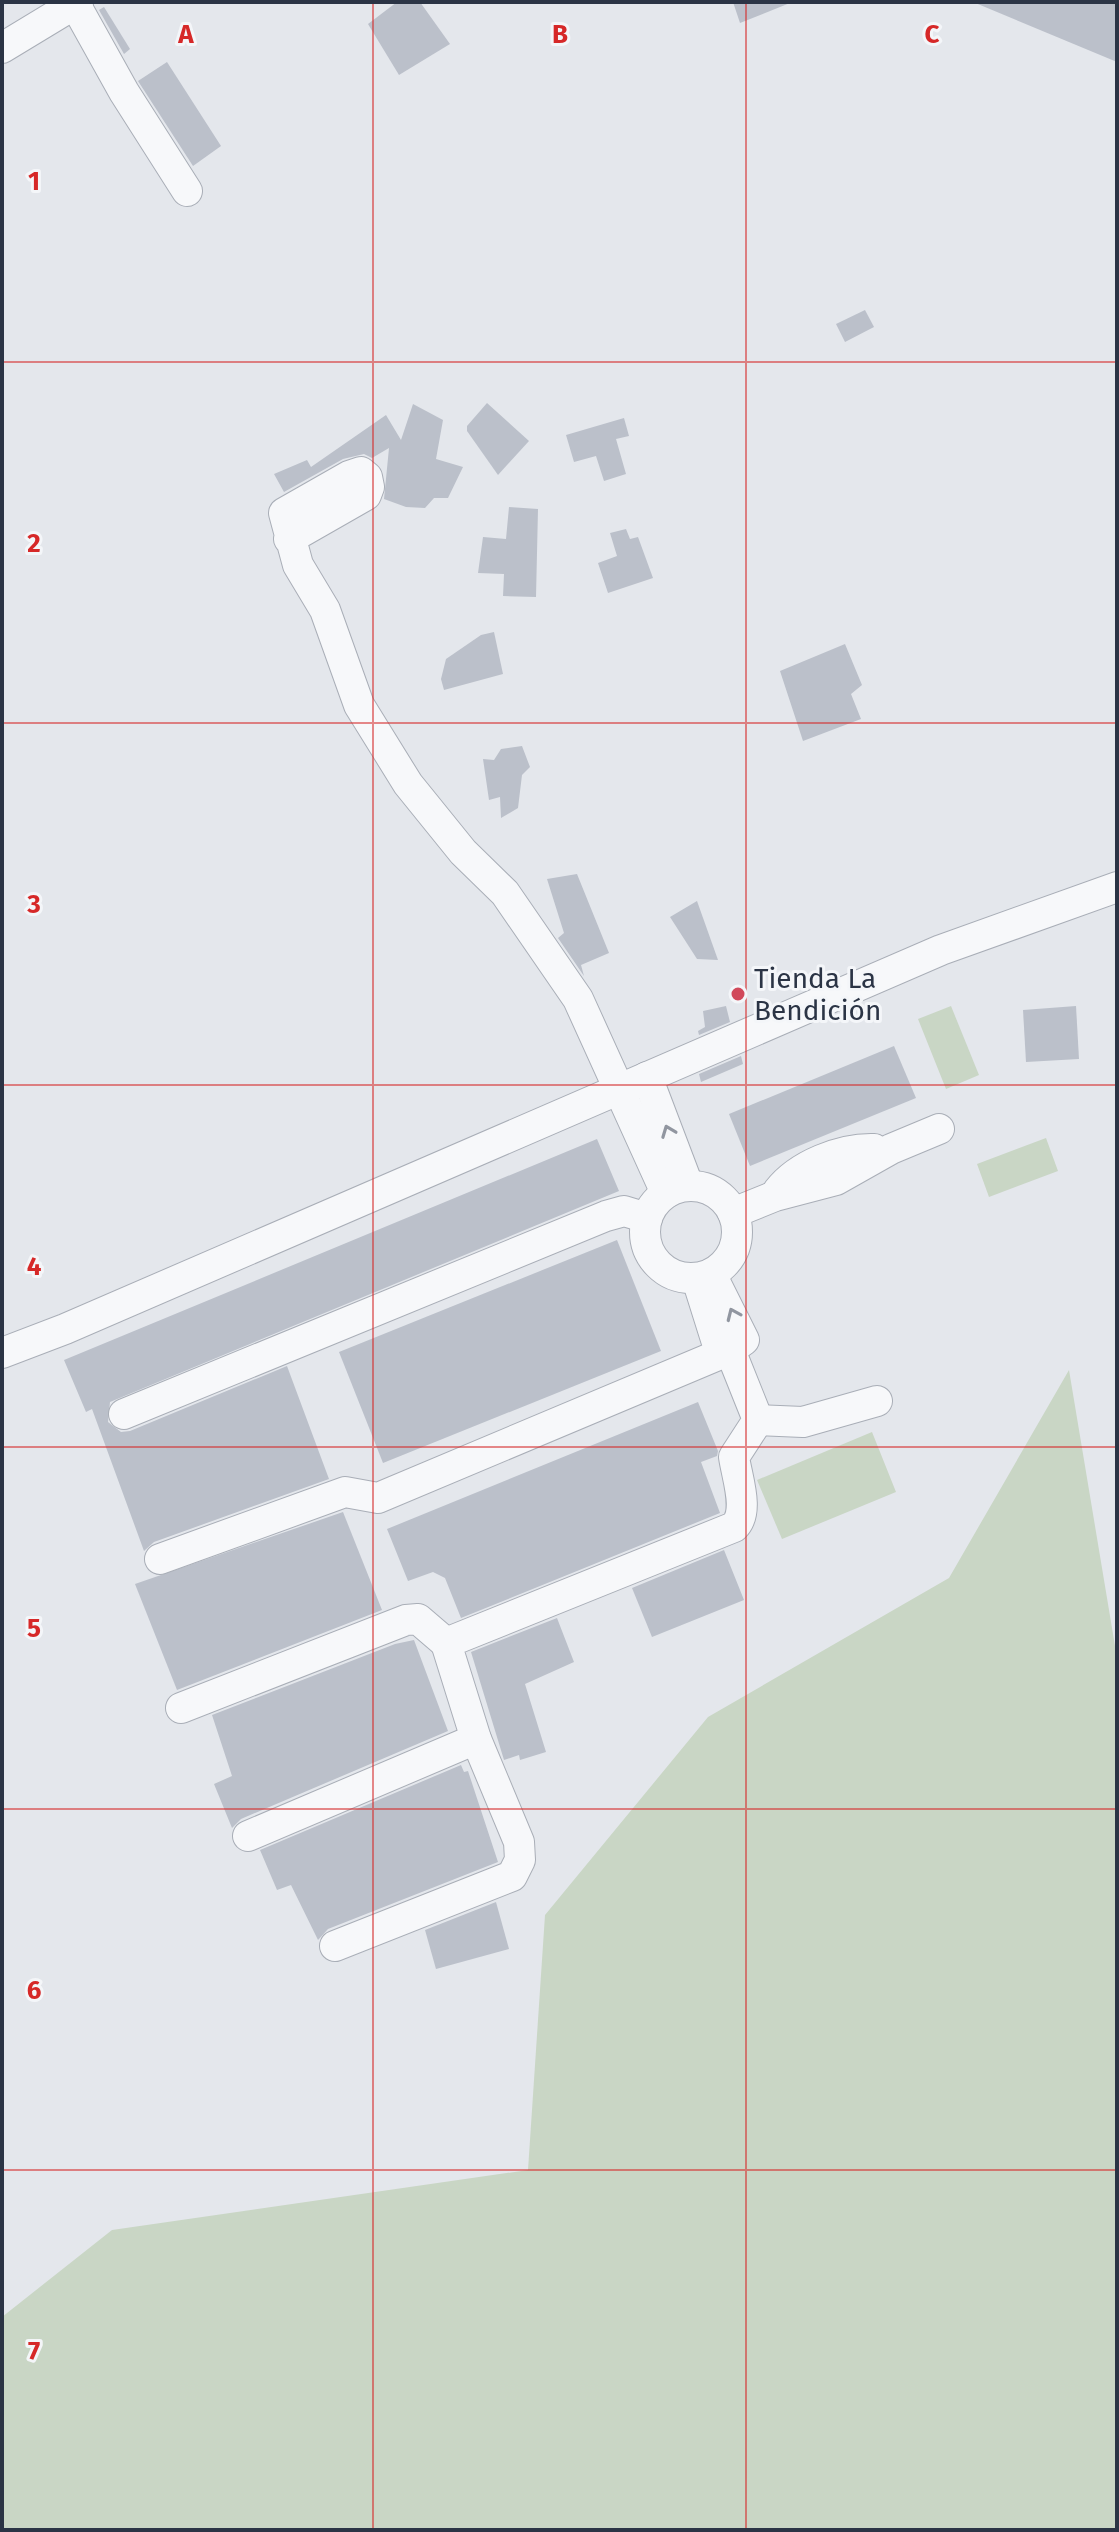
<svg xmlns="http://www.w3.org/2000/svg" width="1119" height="2532" viewBox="0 0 1119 2532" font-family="'Fira Sans',sans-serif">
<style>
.green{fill:#c9d6c5}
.building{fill:#bbc0ca}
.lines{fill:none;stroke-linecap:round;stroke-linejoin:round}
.minor-casing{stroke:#a9aeb7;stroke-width:32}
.minor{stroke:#f7f8fa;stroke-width:30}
.oneway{stroke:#9196a0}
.grid{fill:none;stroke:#d62828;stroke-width:2;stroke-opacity:0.55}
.poi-dot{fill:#d1495b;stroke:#f4f6f9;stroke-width:3}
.labels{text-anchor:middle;stroke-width:6;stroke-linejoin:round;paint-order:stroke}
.poi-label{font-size:28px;fill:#2b3445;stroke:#f4f6f9;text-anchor:start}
.grid-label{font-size:26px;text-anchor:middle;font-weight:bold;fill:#d62828;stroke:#f4f6f9;stroke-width:6;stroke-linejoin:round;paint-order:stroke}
</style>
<rect width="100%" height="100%" fill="#e4e7ec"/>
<g class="green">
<path d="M951,1006L979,1075L946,1089L918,1019Z"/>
<path d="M1046,1138L1058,1171L989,1197L977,1164Z"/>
<path d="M1069,1370L1117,1658V2530H2V2317L112,2230L528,2170L545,1915L708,1717L949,1578Z"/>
<path d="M872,1432L896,1492L782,1539L757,1480Z"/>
</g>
<g class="building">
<path d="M397,2H420L450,44L399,75L368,24Z"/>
<path d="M733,2H790V3L740,23Z"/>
<path d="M973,2H1117V62Z"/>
<path d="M104,7L130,49L124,54L99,10Z"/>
<path d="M167,62L221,146L193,166L138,81Z"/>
<path d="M865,310L874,327L845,342L836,324Z"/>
<path d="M487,403L529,441L498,475L467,431V426Z"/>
<path d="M413,404L443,420L436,459L463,467L448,498H434L425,508L406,507L384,499L389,448L372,458L364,454L343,459L284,492L274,474L307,460L311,467L386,415L401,440Z"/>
<path d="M624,418L629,436L616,439L626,474L604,481L596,456L574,462L566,435Z"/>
<path d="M509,507L538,509L536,597L503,596L504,574L478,573L483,537L506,539Z"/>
<path d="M626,529L630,539L638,537L653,578L608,593L598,563L617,556L610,533Z"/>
<path d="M494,632L503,674L444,690L441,679L446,659L481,635Z"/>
<path d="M845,644L862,685L851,694L861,719L803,741L780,671Z"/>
<path d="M522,746L530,767L522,775L518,808L501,818L500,797L489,800L483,759L494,760L501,749Z"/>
<path d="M577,874L609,953L581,965L584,976L558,938L564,933L547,879Z"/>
<path d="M697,901L718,960L697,959L670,917Z"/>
<path d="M726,1006L730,1022L699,1035L698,1031L705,1027L703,1011Z"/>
<path d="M1076,1006L1079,1059L1026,1062L1023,1010Z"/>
<path d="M894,1046L916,1098L750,1166L729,1114Z"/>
<path d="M741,1056L743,1064L701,1082L699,1074Z"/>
<path d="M597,1139L619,1191L110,1402L108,1422L121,1432L130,1431L287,1366L329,1479L154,1542L144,1551L92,1409L86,1412L64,1360Z"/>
<path d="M617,1240L661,1351L383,1463L339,1352Z"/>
<path d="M698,1402L718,1451L717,1456L701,1462L720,1513L461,1618L445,1578L433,1572L408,1581L387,1529Z"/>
<path d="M343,1512L382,1610L177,1690L135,1584Z"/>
<path d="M724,1550L744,1600L652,1637L632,1588Z"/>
<path d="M557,1618L574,1662L525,1684L546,1752L520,1760L519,1755L504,1760L471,1652Z"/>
<path d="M414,1640L448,1731L241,1819L232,1828L214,1784L232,1776L212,1715L395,1644Z"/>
<path d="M461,1765L464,1772L468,1771L498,1862L328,1929L318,1940L291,1885L277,1890L260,1850Z"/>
<path d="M496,1902L509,1949L436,1969L425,1930Z"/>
</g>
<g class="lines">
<defs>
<g id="minor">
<path d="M75,4L124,92L187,191"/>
<path d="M2,48L78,2"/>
<path d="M289,539L366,495L369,487L367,477L361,472L349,476L284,513L298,565L325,610L359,705L408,784L463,852L505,893L578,999L666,1193"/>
<path d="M647,1077L688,1185"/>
<circle cx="691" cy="1232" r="46"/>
<path d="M778,1191C798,1165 841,1148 874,1149"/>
<path d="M733,1213L775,1196L836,1180L891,1149L939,1129"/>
<path d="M697,1279L719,1349L730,1350"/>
<path d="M2,1353L65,1329L941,950L1117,887"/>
<path d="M124,1414L606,1216L624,1211L647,1218"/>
<path d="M758,1420L803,1422L877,1401"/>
<path d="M160,1559L345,1492L378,1498L730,1350L744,1340L711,1274"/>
<path d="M181,1708L406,1620L418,1619L446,1643"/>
<path d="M248,1836L476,1739"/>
<path d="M335,1946L512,1876L520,1860L519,1842L476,1739L446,1643L734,1527C750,1512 737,1478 734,1457L758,1420L730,1350"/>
</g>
</defs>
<use href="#minor" class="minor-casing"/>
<use href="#minor" class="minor"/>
</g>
<defs><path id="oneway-chevron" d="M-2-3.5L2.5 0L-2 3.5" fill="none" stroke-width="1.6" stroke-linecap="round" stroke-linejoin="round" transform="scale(2)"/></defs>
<g class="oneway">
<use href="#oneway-chevron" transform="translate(668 1131) rotate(-111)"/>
<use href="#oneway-chevron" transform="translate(733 1314) rotate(-114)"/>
</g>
<path class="grid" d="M373,2V2530M746,2V2530M2,362H1117M2,723H1117M2,1085H1117M2,1447H1117M2,1809H1117M2,2170H1117"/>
<circle class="poi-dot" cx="738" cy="994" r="8"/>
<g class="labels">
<g class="poi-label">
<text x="754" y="988">Tienda La<tspan x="754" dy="32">Bendición</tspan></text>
</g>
</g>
<g class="grid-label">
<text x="186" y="43">A</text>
<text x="560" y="43">B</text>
<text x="932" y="43">C</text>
<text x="34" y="190">1</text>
<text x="34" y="552">2</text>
<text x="34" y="913">3</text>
<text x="34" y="1275">4</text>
<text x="34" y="1637">5</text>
<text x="34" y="1999">6</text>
<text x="34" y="2360">7</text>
</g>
<rect width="1119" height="2532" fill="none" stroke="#2b3445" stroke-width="8"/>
</svg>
